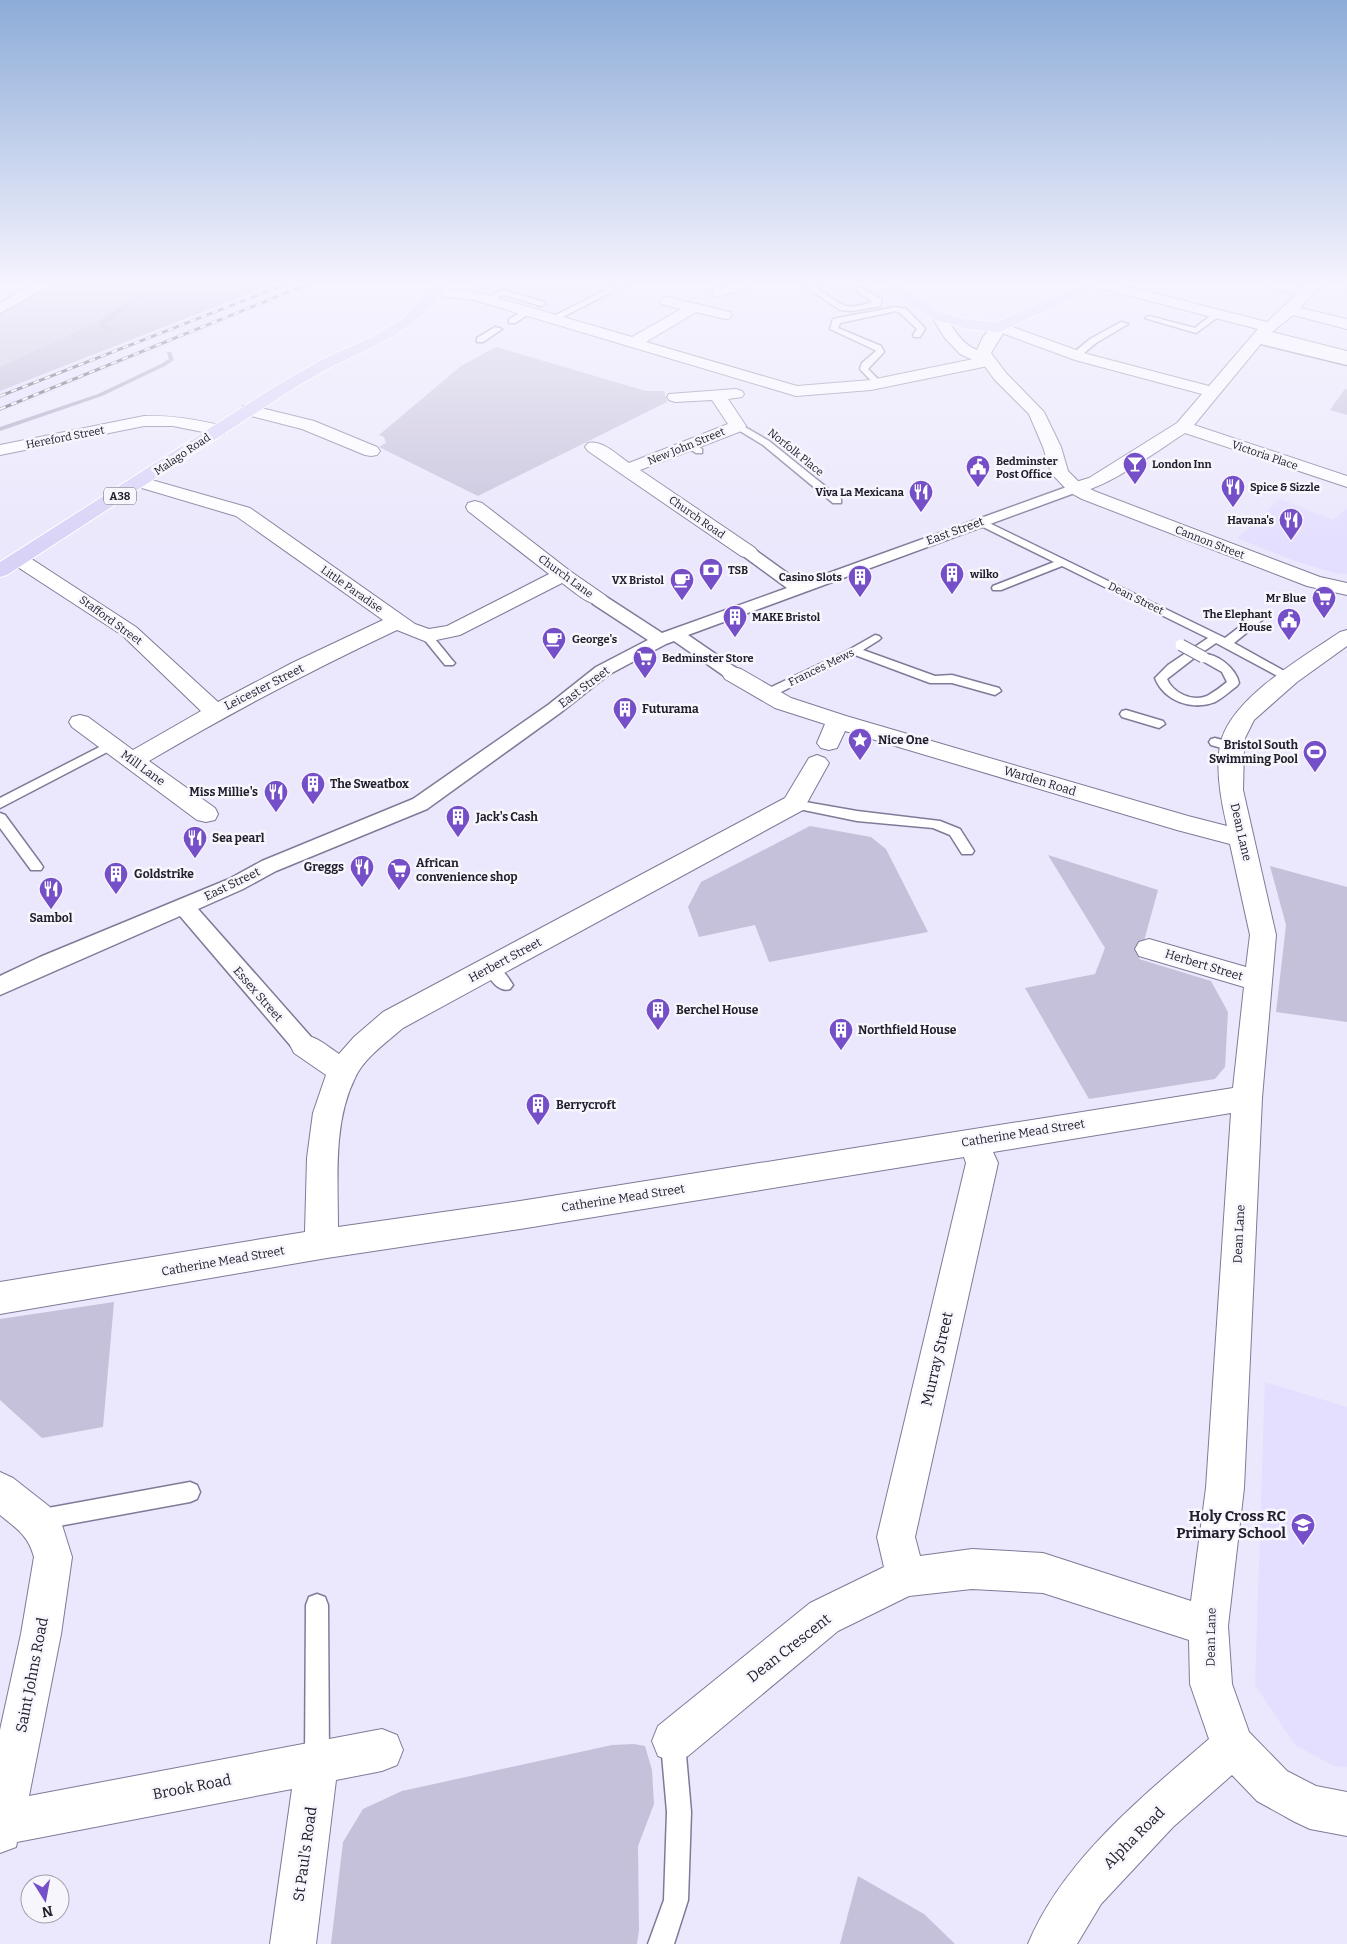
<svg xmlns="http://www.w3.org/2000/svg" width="1347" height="1944" viewBox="0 0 1347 1944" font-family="Bitter,serif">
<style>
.built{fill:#e4deff}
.green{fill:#c6c1da}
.forest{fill:#b6b0d0}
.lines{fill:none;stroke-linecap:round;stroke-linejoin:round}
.stream{fill:#a6a0bf;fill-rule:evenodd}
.service-casing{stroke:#807a98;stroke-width:3}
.pedestrian-casing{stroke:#807a98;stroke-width:3}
.minor-casing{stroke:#807a98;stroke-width:2}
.secondary-casing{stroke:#807a98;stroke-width:2}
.trunk-casing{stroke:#fff;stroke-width:2}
.service{fill:#fff;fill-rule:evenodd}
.pedestrian{fill:#fff;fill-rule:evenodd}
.minor{fill:#fff;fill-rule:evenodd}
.secondary{fill:#fff;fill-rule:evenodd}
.trunk{fill:#d8d2f7;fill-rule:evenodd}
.rail-casing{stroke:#403d4b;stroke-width:3}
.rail{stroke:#f8f6fd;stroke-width:2;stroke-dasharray:6;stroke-linecap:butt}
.service-bridge-casing{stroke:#807a98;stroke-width:13;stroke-linecap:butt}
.service-bridge{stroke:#fff;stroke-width:11}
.labels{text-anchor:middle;stroke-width:5;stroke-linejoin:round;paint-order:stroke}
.far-street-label{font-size:11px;fill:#23202d;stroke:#f8f6fd}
.far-poi-label{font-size:11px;font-weight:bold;fill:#23202d;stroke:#f8f6fd;text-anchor:start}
.shield{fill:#f8f6fd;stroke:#63606b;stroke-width:1}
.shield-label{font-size:11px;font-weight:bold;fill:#23202d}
.street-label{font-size:12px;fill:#23202d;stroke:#f8f6fd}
.poi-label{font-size:12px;font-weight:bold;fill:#23202d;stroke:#f8f6fd;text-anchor:start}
.near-street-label{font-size:15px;fill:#23202d;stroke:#f8f6fd}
.near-poi-label{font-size:15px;font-weight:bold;fill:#23202d;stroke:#f8f6fd;text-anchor:end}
</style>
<rect width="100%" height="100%" fill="#ebe7fc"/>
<g class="built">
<path d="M274,284H319L0,413V391Z"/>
<path d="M467,284H637L568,317L470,287Z"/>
<path d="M797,284H867L897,300L893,305L849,315Z"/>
<path d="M1280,499L1333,520L1347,508V574L1335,573L1295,561L1237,538Z"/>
<path d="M1265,1382L1347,1407V1767L1334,1766L1295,1745L1255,1685Z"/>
</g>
<g class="green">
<path d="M48,284H153L94,323L0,368V314Z"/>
<path d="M496,347L646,391H664L667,402L478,496L379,447L386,443L384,437L379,435L461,366Z"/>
<path d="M1347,389V415L1330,410L1344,390Z"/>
<path d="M810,826L871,837L886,849L928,932L769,962L755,925L699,937L688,907L701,882Z"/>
<path d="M1048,855L1158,890L1139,959L1211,981L1228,1012L1225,1067L1215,1079L1089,1099L1025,988L1095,974L1105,948Z"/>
<path d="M1270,866L1347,887V1022L1276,1012L1286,925Z"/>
<path d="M114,1302L103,1427L42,1438L0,1400V1319Z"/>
<path d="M634,1744L645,1746L652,1770L654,1804L638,1846L639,1930L637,1944H331L343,1842L363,1809L402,1791L612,1745Z"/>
<path d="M858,1876L924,1914L955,1944H840Z"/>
</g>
<path class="forest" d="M153,284H274L0,391V367L94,323Z"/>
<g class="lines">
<g class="stream">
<path d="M153,284H159L105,324V325L115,330V332L100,327V322Z"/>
<path d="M167,352H171L174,360L165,366L102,396L0,431V427L98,394L161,364L169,359Z"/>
</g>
<defs>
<g id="service">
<path d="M617,284H627L555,321L548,319Z"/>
<path d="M801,284C819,283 830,301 846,306C854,308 865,304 873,302L858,292L857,290L861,288L882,300L880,306L852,311L840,310Z"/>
<path d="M504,290L544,302L545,304L541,306L504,295L486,301L482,299Z"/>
<path d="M896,307L906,309L924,327L925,329L920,337H914L913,335L917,329L900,313L896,311L840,323L838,328L881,346L884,352L868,369L883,384L879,387L876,386L860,369L862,363L876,351L875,350L830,329L833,319Z"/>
<path d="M525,310L532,312L515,323H509V319Z"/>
<path d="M1215,312L1222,314L1196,333L1145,318L1149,316L1195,328Z"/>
<path d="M1121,322L1128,324L1096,343L1078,358H1072V354L1090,339Z"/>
<path d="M495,327L502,329L483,342H477V338Z"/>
<path d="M1256,337L1347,359V365L1253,342L1252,340Z"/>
<path d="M738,423L769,441L841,499V503H833L763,445L735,428L733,426Z"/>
<path d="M690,442L702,449V453H696L687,447V443Z"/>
<path d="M981,519L1225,638L1259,612H1267L1269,614L1267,616L1234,643L1295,677L1289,681L1285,680L1216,643L1200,654C1216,652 1236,668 1239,683L1237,686C1230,691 1223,698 1215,702C1192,711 1164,701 1155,678L1168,665L1208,638L1062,566L1001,590H993L992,588L993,586L1054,562L977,524L976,522L977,520ZM1198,655L1199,659L1222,672L1227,682C1221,687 1214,692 1207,696C1192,702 1173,693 1167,679Z"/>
<path d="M427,633L431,634L453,661L455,663L453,665H445L423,638L421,636L423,634Z"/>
<path d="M875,635L879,636L881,638L879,640L863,650L935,676L952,675L999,688L1001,691L995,695L952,683H930L855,655L771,697L767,698L761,694L763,691L845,652Z"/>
<path d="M1126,710L1163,721L1165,724L1159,728L1122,717L1120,714L1122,711Z"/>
<path d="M1215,738L1236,744L1238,747L1232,751L1211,745L1209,742L1211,739Z"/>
<path d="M111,741L115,742L117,745L115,748L0,808V798Z"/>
<path d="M794,800L857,811L940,821L960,829L974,851L972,854H962L950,835L933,828L857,821L789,807L787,804L789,801Z"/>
<path d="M0,813L5,815L41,864L43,867L41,870H31L0,828Z"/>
<path d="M491,962C500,965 508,977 513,985L510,989C498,993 489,978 484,968L486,964Z"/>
<path d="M190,1482L197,1485L200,1492L197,1499L190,1502L37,1530L30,1527L27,1520L30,1513L37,1510Z"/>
<path d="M317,1594L325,1597L328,1605L329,1761L325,1769L317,1773L309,1769L305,1761L306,1605L309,1597Z"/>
<path d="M673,1731L681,1735L685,1743L691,1812L688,1900L674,1944H648L664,1900L667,1812L661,1743L665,1735Z"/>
</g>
<path id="pedestrian" d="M1075,484L1080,485L1082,488L1080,491L688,635L739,670L742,674L739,678L733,679L727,678L674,641L666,644L608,675L560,713L427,809L276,871L243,889L198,909L312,1038L316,1045L312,1052L304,1055L296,1052L180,916L0,995V976L40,957L229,879L262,861L413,799L548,705L596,667L648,640L593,604L591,600L593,596H605L662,633L787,588L742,555L740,552L742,549H754L801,583Z"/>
<g id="minor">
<path d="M33,284H50L48,287L0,313V303Z"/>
<path d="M732,284H752L750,287L719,297L714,296L712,293L714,290Z"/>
<path d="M1094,284H1117L1267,322L1296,295L1270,287L1268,284H1290L1303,288L1307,284H1322L1300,308L1347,319V329L1293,315L1272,332L1347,351V361L1264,340L1194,425L1347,476V487L1185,433C1161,448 1095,498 1069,492L1066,488L1069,484L1089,478L1177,423L1202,394L1075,360L994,330L991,327L994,324H1004L1087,354L1209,386L1258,329L1096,287Z"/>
<path d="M436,288L480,293L632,337L681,309L662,304L660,301L662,298L667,297L730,312L732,315L730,318L725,319L696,312L646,342L797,386L871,380L988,356L994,358L996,361L994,364L988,366L871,390L796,396L474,300L431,295L429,292L431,289Z"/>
<path d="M736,389L742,391L744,394L742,397L728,399L746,426L744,430L640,470L755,548L758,552L755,556L748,558L741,556L588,451L585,447L588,443C603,440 617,455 629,463L728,424L712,400L675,402L669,400L667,397L669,394Z"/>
<path d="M249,405L314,421L377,447L380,451L377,455L371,456L365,455L302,429L243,414L241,410L243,406Z"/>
<path d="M144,416C172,415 197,420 224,426L227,430L224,434L218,435L173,426H144L0,455V445Z"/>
<path d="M141,477L250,508L415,624L429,629L447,626L549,574L468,511L466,507L468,503L475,501L482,503L570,571L606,596L609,600L606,604C590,608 575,592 562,583L460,635L427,642L397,630C312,670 230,713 149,761L215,808L218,814L215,820L206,822L197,820L72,727L69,722L72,717L80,715L88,717L133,750L201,711L122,635L13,564L10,560L13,556L20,554L27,556L136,627L218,702L292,663L383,620L236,516L135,486L132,482L135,478Z"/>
<path d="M1347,630V646L1297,682L1254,720L1245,738L1244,747L1243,790L1276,935L1262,1098L1244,1488L1228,1626L1232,1684L1249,1732L1287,1771L1316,1786L1347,1792V1836L1310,1829L1295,1822L1257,1801L1232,1775L1173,1827L1101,1904L1077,1944H1028C1063,1860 1142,1797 1209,1739L1190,1684L1189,1640L1043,1593L972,1589L909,1596L838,1631L688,1756L673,1762L658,1756L652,1741L658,1726L810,1603L884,1567L877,1537L966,1163L964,1157L520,1229L327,1258L0,1314V1282L305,1232L307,1158L313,1113L326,1075L294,1053L290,1045L294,1037C312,1031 324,1044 339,1054L354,1037L383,1012L785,798L809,758L817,755L825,758L829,763L803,810L403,1028C388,1041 363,1059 355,1078C333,1122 338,1178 338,1227L520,1201L1233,1088L1244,987L1139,956L1135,949L1139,942L1149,939L1246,967L1250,935L1230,844L1177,830L845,731L837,748L829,750L821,748L817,743L825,724L775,708L725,679L722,674L725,669L733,667L741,669L791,698L846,716L1188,816L1227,826C1221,801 1214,763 1222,738C1237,695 1303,657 1340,632ZM1231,1113L1206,1488L1191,1601L1043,1553L972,1549L920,1556L915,1537L998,1163L993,1152Z"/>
<path d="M0,1472L13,1478L50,1507L62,1525L72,1557L61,1634L29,1796L382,1729L397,1735L403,1750L397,1765L382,1771L336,1780L316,1944H270L292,1789L17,1842L16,1847L0,1853V1730L21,1634L34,1557C28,1535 17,1529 0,1515Z"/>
</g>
<path id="secondary" d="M938,312L943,313C952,326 961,344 977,350L983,337L994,324H1004L1007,327L991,353L1006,373L1044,412L1061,447L1068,471L1081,484L1094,491L1320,577L1347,583V595L1307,586L1082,499L1069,492L1051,473L1043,447L1029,414L994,379L984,365L960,354L945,338L931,316L933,313Z"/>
<g id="trunk">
<path d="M435,284H450C419,328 381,343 335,365C319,373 303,383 288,392L7,575L0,577V562L276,386L321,360L374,336L403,318Z"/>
<path d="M880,284H897L943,313L969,320L997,322L1083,284H1101L1099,287L999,332L968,329L933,319Z"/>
</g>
</defs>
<use href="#service" class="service-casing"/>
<use href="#pedestrian" class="pedestrian-casing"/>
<use href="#minor" class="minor-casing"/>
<use href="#secondary" class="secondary-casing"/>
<use href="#trunk" class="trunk-casing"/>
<use href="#service" class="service"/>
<use href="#pedestrian" class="pedestrian"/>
<use href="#minor" class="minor"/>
<use href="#secondary" class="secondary"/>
<use href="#trunk" class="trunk"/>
<defs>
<g id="rail">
<path d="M0,396L286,284"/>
<path d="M0,409L308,284"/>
</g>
</defs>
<use href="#rail" class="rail-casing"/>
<use href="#rail" class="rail"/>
<defs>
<path id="service-bridge" d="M1181,645L1203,657"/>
</defs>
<use href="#service-bridge" class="service-bridge-casing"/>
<use href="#service-bridge" class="service-bridge"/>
</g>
<linearGradient id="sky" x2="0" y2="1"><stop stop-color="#8dacd8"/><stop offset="0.51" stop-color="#f6f4fe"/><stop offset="1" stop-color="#f6f4fe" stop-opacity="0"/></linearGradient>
<rect width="1347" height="556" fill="url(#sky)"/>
<defs>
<symbol id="bar-pin" viewBox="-11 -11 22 30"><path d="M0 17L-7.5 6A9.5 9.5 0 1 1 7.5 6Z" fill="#754fc8" stroke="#f8f6fd"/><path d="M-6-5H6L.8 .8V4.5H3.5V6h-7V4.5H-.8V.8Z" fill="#fff"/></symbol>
<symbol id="civic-pin" viewBox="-11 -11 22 30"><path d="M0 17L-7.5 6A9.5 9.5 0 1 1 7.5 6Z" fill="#754fc8" stroke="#f8f6fd"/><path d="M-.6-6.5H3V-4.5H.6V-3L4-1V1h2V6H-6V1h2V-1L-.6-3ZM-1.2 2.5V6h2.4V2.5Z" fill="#fff"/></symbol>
<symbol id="restaurant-pin" viewBox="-11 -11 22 30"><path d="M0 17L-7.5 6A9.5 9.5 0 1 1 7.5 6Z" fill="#754fc8" stroke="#f8f6fd"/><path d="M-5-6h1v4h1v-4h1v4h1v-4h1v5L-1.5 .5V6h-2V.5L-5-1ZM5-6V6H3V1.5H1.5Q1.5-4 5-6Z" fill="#fff"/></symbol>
<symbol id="bank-pin" viewBox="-11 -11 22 30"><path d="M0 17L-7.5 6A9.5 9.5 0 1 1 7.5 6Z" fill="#754fc8" stroke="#f8f6fd"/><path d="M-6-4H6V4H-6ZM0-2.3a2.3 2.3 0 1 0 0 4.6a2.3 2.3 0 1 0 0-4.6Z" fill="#fff"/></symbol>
<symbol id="building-pin" viewBox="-11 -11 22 30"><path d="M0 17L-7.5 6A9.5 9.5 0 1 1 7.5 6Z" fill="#754fc8" stroke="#f8f6fd"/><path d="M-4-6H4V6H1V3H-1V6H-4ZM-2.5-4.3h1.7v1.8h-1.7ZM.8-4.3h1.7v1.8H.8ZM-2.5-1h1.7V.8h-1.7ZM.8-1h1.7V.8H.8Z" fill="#fff"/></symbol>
<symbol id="cafe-pin" viewBox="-11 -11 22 30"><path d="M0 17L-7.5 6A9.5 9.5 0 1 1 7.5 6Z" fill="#754fc8" stroke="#f8f6fd"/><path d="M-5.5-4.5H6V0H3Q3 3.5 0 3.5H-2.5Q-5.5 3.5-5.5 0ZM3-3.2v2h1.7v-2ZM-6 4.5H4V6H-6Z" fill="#fff"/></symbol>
<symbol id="supermarket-pin" viewBox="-11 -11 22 30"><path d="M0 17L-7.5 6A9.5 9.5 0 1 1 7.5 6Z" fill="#754fc8" stroke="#f8f6fd"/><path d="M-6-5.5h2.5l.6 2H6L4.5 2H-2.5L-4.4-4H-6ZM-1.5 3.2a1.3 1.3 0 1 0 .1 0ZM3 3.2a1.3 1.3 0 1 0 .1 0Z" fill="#fff"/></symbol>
<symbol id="sight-pin" viewBox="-11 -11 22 30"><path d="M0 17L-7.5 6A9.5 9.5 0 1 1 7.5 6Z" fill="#754fc8" stroke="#f8f6fd"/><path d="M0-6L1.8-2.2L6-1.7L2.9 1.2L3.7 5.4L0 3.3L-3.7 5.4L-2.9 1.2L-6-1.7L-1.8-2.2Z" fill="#fff"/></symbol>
<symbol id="stadium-pin" viewBox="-11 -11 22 30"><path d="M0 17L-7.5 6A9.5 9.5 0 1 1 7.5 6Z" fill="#754fc8" stroke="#f8f6fd"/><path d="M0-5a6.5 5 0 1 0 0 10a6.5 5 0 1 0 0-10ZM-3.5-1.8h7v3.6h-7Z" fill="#fff"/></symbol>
<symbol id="school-pin" viewBox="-11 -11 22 30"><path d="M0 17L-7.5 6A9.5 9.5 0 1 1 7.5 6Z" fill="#754fc8" stroke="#f8f6fd"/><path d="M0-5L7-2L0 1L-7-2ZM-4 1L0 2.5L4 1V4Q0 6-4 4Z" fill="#fff"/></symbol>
</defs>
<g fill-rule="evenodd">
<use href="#bar-pin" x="1121" y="450" width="28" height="38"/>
<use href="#civic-pin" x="964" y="453" width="28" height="38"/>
<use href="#restaurant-pin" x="1219" y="473" width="28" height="38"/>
<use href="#restaurant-pin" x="907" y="478" width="28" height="38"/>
<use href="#restaurant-pin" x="1277" y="506" width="28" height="38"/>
<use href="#bank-pin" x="697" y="556" width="28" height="38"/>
<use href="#building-pin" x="938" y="560" width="28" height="38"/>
<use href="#building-pin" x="846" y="563" width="28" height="38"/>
<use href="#cafe-pin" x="668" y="566" width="28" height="38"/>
<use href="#supermarket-pin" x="1310" y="584" width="28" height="38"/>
<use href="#building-pin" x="721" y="603" width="28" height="38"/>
<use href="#civic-pin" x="1275" y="606" width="28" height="38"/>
<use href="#cafe-pin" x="540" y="625" width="28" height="38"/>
<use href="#supermarket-pin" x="631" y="644" width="28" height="38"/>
<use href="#building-pin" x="611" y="695" width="28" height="38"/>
<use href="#sight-pin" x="846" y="726" width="28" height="38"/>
<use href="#stadium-pin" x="1301" y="738" width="28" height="38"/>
<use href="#building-pin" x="299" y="770" width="28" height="38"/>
<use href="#restaurant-pin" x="262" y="778" width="28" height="38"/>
<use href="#building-pin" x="444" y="803" width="28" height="38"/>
<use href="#restaurant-pin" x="181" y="824" width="28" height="38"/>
<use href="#restaurant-pin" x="348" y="853" width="28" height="38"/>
<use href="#supermarket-pin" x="385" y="856" width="28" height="38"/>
<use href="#building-pin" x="102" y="860" width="28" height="38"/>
<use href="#restaurant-pin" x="37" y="875" width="28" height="38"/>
<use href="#building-pin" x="644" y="996" width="28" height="38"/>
<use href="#building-pin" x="827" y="1016" width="28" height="38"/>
<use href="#building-pin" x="524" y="1091" width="28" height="38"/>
<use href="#school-pin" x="1289" y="1511" width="28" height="38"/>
</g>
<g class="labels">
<g class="far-street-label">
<text transform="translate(65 437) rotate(-11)" y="4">Hereford Street</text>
<text transform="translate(686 446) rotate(-22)" y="4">New John Street</text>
<text transform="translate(796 452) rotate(39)" y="4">Norfolk Place</text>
<text transform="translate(182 454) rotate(-34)" y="4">Malago Road</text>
<text transform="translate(1265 455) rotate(19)" y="4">Victoria Place</text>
<text transform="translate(697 517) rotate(35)" y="4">Church Road</text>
<text transform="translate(1210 542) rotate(21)" y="4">Cannon Street</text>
<text transform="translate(566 576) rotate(36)" y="4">Church Lane</text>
<text transform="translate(352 589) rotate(35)" y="4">Little Paradise</text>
<text transform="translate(1136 598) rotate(26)" y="4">Dean Street</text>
<text transform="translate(111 620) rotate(36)" y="4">Stafford Street</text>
<text transform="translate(821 667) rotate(-26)" y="4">Frances Mews</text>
</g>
<g class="far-poi-label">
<text x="996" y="465">Bedminster<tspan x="996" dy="13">Post Office</tspan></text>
<text x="1152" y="468">London Inn</text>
<text x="1250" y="491">Spice &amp; Sizzle</text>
<text x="904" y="496" text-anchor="end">Viva La Mexicana</text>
<text x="1274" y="524" text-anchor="end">Havana's</text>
<text x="728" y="574">TSB</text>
<text x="970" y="578">wilko</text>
<text x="842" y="581" text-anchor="end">Casino Slots</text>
<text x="664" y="584" text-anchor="end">VX Bristol</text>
<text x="1306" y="602" text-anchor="end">Mr Blue</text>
<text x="1272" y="618" text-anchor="end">The Elephant<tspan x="1272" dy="13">House</tspan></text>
<text x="752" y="621">MAKE Bristol</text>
<text x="572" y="643">George's</text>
<text x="662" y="662">Bedminster Store</text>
</g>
<rect class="shield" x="104" y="487.5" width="32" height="17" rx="4"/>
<g class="shield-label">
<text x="120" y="500">A38</text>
</g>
<g class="street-label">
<text transform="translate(955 531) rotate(-20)" y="4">East Street</text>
<text transform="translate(264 687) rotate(-27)" y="4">Leicester Street</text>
<text transform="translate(584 687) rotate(-37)" y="4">East Street</text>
<text transform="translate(143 768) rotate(36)" y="4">Mill Lane</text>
<text transform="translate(1040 781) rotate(17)" y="4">Warden Road</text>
<text transform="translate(1241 832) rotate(77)" y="4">Dean Lane</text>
<text transform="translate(232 884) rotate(-26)" y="4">East Street</text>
<text transform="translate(505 960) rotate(-28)" y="4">Herbert Street</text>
<text transform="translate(1204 965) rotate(17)" y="4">Herbert Street</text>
<text transform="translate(258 994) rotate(49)" y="4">Essex Street</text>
<text transform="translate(1023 1133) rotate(-9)" y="4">Catherine Mead Street</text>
<text transform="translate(623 1198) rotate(-9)" y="4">Catherine Mead Street</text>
<text transform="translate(1239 1234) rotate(-87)" y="4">Dean Lane</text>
<text transform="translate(223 1261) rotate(-10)" y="4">Catherine Mead Street</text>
<text transform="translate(1211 1637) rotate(-89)" y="4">Dean Lane</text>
</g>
<g class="poi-label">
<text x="642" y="713">Futurama</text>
<text x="878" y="744">Nice One</text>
<text x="1298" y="749" text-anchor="end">Bristol South<tspan x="1298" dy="14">Swimming Pool</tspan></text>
<text x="330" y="788">The Sweatbox</text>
<text x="258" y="796" text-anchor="end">Miss Millie's</text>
<text x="476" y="821">Jack's Cash</text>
<text x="212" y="842">Sea pearl</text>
<text x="416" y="867">African<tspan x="416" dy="14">convenience shop</tspan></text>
<text x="344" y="871" text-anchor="end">Greggs</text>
<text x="134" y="878">Goldstrike</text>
<text x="51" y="922" text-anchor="middle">Sambol</text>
<text x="676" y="1014">Berchel House</text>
<text x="858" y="1034">Northfield House</text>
<text x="556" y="1109">Berrycroft</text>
</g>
<g class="near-street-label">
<text transform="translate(937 1359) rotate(-77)" y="5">Murray Street</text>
<text transform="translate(789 1648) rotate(-38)" y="5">Dean Crescent</text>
<text transform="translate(32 1675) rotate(-79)" y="5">Saint Johns Road</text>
<text transform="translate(192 1787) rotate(-11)" y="5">Brook Road</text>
<text transform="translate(1134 1838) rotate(-45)" y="5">Alpha Road</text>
<text transform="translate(305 1854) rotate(-82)" y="5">St Paul's Road</text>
</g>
<g class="near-poi-label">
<text x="1286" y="1521">Holy Cross RC<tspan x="1286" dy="17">Primary School</tspan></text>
</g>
</g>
<g transform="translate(45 1899) rotate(169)"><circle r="24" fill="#f8f6fd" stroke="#a3a0aa"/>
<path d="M0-4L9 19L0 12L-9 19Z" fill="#754fc8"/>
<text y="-8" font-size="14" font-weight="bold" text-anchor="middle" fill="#23202d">N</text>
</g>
</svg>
